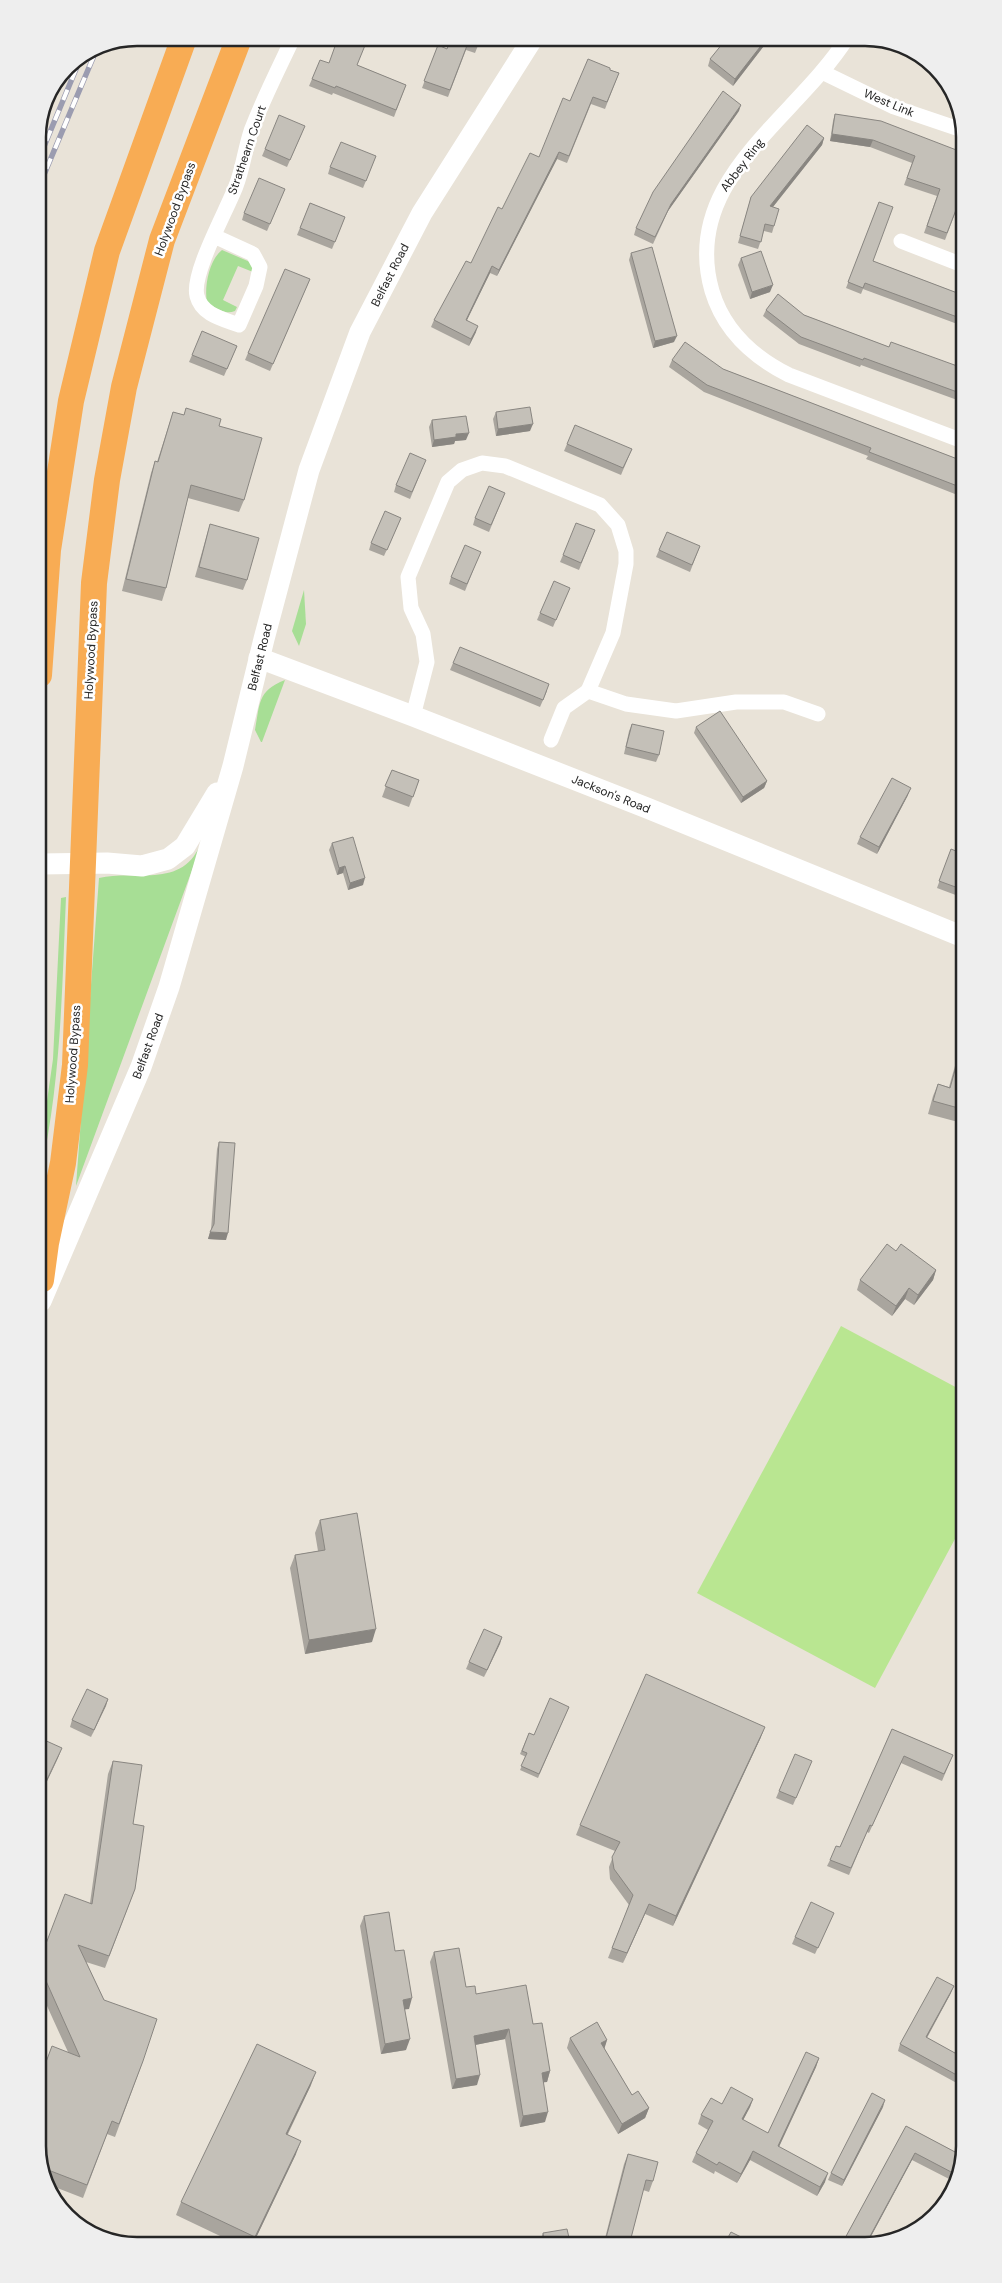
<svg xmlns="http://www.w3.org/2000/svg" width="1002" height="2283" viewBox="0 0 1002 2283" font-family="'DM Sans',sans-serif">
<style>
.green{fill:#a7de95}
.pitch{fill:#b9e691}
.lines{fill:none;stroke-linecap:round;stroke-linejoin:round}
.street{stroke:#fff;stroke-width:15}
.secondary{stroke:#fff;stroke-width:21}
.highway{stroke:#f8ac54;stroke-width:26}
.rail-casing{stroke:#9b9cb0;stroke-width:5.5}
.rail{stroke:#fff;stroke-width:4;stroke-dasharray:11;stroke-linecap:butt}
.wall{fill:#a9a59e}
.shaded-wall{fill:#898681}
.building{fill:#c4c0b8;stroke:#898681}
.labels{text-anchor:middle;stroke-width:5;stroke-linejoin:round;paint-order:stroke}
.street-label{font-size:12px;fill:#262626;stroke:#fff}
.rim{fill:none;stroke:#262626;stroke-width:2.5}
</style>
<rect width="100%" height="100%" fill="#e9e3d8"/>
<g class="green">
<path d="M222,250L250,262L254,267L253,272L238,266L223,300L237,307L235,311C224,315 217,308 207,303C204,287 209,260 222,250Z"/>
<path d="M304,590L306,624L299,646L292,631Z"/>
<path d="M285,680L262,742H261L255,730C260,704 257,691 285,680Z"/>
<path d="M206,832L76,1186L99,878C130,870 172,886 194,856C199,849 202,840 206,832Z"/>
<path d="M66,897C62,990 61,1083 40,1175V1150L53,1059L61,898Z"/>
</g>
<path class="pitch" d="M841,1326L963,1391V1524L875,1688L697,1593Z"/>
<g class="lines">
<g class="street">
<path d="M847,38C796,119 680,180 712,291C724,331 753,357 789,375L960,440"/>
<path d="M822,72L894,107L959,129"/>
<path d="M214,236L253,254L260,267L256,286L239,325C223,319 202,315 197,296C191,274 227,210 236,186C243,168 245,149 251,131C263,99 279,68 293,38"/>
<path d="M901,241L960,264"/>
<path d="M413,716L427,662L423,634L411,608L408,577L448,482L462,470L482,463L505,466L600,505L618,525L626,551V564L613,633L588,691L626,704L676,711L736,702H784L818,714"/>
<path d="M551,740L564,708L588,691"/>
</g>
<g class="secondary">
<path d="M259,658L413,716L647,808L961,936"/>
<path d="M40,864L107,863L142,866L168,859L185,846L217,793"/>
<path d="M41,1301L141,1067L169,987L233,766L264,639L309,470L360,332L422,213L533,38"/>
</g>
<g class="highway">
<path d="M39,675L48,550L71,401L107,251L184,38"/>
<path d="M41,1280L46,1243L63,1163L75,1065L94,583L107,480L124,387L162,240L239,38"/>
</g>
<defs>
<g id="rail">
<path d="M38,161L81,57"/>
<path d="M38,189L98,46"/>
</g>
</defs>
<use href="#rail" class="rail-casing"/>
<use href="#rail" class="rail"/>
</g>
<g class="wall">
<path d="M481,38L475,53L466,50L448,97L422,88L438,45L447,49Z"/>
<path d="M770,38L733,86L708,66L710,59Z"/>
<path d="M329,63L357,65L406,85L394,117L333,93L332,95L309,86L312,79Z"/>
<path d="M610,70L619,73L605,109L591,104L567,163L557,159L497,276L490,273L467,320L476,332L469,346L431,327L434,320L471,263L502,209L539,157L570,101Z"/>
<path d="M739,111L668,211L653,244L634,235L636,228Z"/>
<path d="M835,114L959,151V203L945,240L924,233L937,196L904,185L912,163L870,147L830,141L833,121Z"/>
<path d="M302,133L287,167L262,156L265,149Z"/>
<path d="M824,138L822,145L773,207L774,226L772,233L764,231L758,249L738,243L751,197Z"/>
<path d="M376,156L363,188L328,174L330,167Z"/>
<path d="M285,189L267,231L242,220L244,213Z"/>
<path d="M879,202L873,261L960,294V325L863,289L861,294L846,288Z"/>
<path d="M310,203L345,217L332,249L297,235Z"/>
<path d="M631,253L674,342L653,348L629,260Z"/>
<path d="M741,258L770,292L750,299L738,265Z"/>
<path d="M310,279L270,371L245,360L248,353Z"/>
<path d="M766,310L804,315L889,347L960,367V401L861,365L860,367L799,344L763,316Z"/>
<path d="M237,346L224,376L189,362L192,355Z"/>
<path d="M672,360L723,369L960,460V496L866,459L868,456L704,392L669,367Z"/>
<path d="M186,408L219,426L244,500L239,512L188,498L166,588L162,601L122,591L151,473L155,461L157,462L173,412L184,415Z"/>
<path d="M496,412L530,431L496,436L493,419Z"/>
<path d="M432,420L466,440L455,441L454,444L432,447L429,427Z"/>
<path d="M567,444L632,449L621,475L564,451Z"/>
<path d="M423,467L410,499L394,492L396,485Z"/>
<path d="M502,500L489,532L473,525L475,518Z"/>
<path d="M401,518L384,556L369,550L371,543Z"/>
<path d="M210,524L247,580L243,590L195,577L207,534Z"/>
<path d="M595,530L579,570L560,562L563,555Z"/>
<path d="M700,546L690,572L656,557L659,550Z"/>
<path d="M478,558L465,591L449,584L451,577Z"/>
<path d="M567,594L553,627L537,620L540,613Z"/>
<path d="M453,663L547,691L540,707L450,670Z"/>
<path d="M632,724L659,755L656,762L624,754L629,731Z"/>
<path d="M696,727L767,781L764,788L741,803L694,733Z"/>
<path d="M392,770L419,780L409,807L382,797Z"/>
<path d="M908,795L877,854L857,844L860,837Z"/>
<path d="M332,843L363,885L348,890L343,873L337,875L329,850Z"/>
<path d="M951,849L961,853V897L937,888Z"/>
<path d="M962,1041V1123L928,1114L933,1096L938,1084L949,1087Z"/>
<path d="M219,1142L226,1240L208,1239L211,1230L217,1149Z"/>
<path d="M896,1251L936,1270L933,1280L914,1305L905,1299L892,1316L857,1290L860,1280Z"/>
<path d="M320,1520L372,1642L305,1654L290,1568L295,1555L318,1551L315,1533Z"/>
<path d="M502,1637L484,1677L466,1669L469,1662Z"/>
<path d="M108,1699L91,1737L70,1727L72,1720Z"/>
<path d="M569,1707L538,1778L520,1770L526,1757L520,1754L529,1733L534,1735Z"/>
<path d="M892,1729L953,1755L942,1781L901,1763L869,1833L867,1832L849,1875L827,1866L830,1860L840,1847Z"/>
<path d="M761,1737L673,1926L645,1914L623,1963L608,1958L629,1905L610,1879L609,1867L615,1851L576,1835L580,1825Z"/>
<path d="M113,1761L133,1824L135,1889L105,1968L86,1962L104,2000L143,2061L115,2137L107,2134L83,2198L47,2184L43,2178V2070L68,2052L42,1995V1954L90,1903L108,1774Z"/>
<path d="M809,1768L793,1805L776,1798L779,1791Z"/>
<path d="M364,1916L395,1951L409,2009H405L406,2050L381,2054L360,1926Z"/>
<path d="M831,1919L815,1954L792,1944L795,1937Z"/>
<path d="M434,1952L466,1987L476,1994L533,2024L550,2071L547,2082H543L545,2122L520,2127L505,2039L475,2045L477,2085L452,2089L430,1962Z"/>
<path d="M951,1993L927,2038L964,2058V2087L898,2051L900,2044Z"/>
<path d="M570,2038L607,2040L604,2048L632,2095L649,2108L645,2118L618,2134L567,2048Z"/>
<path d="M819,2058L816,2067L779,2147L825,2182L817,2196L750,2160L737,2183L715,2171L714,2174L692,2162L696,2153L708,2130L698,2124L701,2115L722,2104L753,2099L750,2107L743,2120L768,2133Z"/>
<path d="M311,2085L288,2134L296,2154L253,2244L239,2245L176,2215L181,2202Z"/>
<path d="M883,2107L842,2186L828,2180L831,2173Z"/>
<path d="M906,2126L957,2153L963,2150L953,2181L912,2160L869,2240H844Z"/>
<path d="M628,2154L653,2181L649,2192L643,2190L631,2238L637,2242H604L624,2164Z"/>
<path d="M543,2233L570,2242L539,2243Z"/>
</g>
<g class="shaded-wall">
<path d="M767,38H770L733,86L735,79Z"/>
<path d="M741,105L739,111L668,211L653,244L671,204Z"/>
<path d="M832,134L873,140L870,147L830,141Z"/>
<path d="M824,138L822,145L768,213L770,206Z"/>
<path d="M559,152L557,159L497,276L499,270Z"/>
<path d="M492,266L490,273L464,326L466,320Z"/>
<path d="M773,285L770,292L750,299L752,292Z"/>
<path d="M478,326L476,332L469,346L471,339Z"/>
<path d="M677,336L674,342L653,348L655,341Z"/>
<path d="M533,424L530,431L496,436L498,429Z"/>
<path d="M469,433L466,440L455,441L454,444L432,447L434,440L456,434Z"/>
<path d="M767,781L764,788L741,803L743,797Z"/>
<path d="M911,788L908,795L877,854L879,847Z"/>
<path d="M345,866L343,873L337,875L339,868Z"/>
<path d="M365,878L363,885L348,890L350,883Z"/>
<path d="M210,1232L228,1233L226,1240L208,1239Z"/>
<path d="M936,1270L933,1280L914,1305L918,1295Z"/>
<path d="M909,1288L905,1299L892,1316L896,1306Z"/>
<path d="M376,1629L372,1642L305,1654L309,1640Z"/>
<path d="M502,1637L500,1644L484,1677L487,1670Z"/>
<path d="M108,1699L106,1706L91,1737L94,1730Z"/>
<path d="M765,1727L761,1737L673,1926L676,1916Z"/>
<path d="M62,1748L58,1758L42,1792V1790Z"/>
<path d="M649,1904L645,1914L623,1963L627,1953Z"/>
<path d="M954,1986L951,1993L923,2044L926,2037Z"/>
<path d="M412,1998L409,2009L400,2010L403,2000Z"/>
<path d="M509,2029L505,2039L470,2046L474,2036Z"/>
<path d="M410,2039L406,2050L381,2054L385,2044Z"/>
<path d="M607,2040L604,2050L601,2043Z"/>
<path d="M819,2058L816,2067L775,2155L778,2146Z"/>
<path d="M550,2071L547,2082L538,2083L542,2073Z"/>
<path d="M316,2072L311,2085L281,2147L286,2134Z"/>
<path d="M480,2075L477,2085L452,2089L456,2079Z"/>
<path d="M753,2099L750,2107L739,2128L742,2119Z"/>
<path d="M885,2100L883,2107L842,2186L844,2180Z"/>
<path d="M649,2108L645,2118L618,2134L622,2124Z"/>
<path d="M548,2112L545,2122L520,2127L523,2116Z"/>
<path d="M301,2141L296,2154L253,2244L255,2237Z"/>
<path d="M753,2151L750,2160L737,2183L741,2174Z"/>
<path d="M915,2153L912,2160L869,2240H868Z"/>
<path d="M828,2173L825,2182L817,2196L820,2187Z"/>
</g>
<g class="building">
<path d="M338,38H368L357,65L406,85L396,110L336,86L335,88L312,79L320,60L329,63Z"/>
<path d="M451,38H481L478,46L468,43L450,90L424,81L438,45L447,49Z"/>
<path d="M727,38H767L735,79L710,59Z"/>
<path d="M588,59L610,68V70L619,73L607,102L593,97L569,156L559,152L499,270L492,266L466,320L478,326L471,339L434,320L466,261L471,263L498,207L502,209L530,153L539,157L563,98L570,101Z"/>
<path d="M723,91L741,105L671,204L655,237L636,228L653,192Z"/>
<path d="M835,114L881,121L959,151V202L947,233L927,226L940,189L907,178L915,156L873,140L832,134Z"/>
<path d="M279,115L305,126L290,160L265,149Z"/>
<path d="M807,125L824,138L770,206L779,209L774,226L765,224L761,242L740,236L751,197Z"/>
<path d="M341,142L376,156L366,181L330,167Z"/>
<path d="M259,178L285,189L270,224L244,213Z"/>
<path d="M879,202L893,207L873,261L960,294V318L865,283L863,288L848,282Z"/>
<path d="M310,203L345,217L335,242L300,228Z"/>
<path d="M652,247L677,336L655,341L631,253Z"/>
<path d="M761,251L773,285L752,292L741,258Z"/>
<path d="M285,269L310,279L273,364L248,353Z"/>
<path d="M778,294L804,315L889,347L891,342L960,367V393L864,358L863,360L801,337L766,310Z"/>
<path d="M202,331L237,346L227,369L192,355Z"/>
<path d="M685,342L723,369L960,460V487L869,452L871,448L707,385L672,360Z"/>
<path d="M530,407L533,424L498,429L496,412Z"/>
<path d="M186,408L221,419L219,426L262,438L244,500L191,485L166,588L126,579L155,461L158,462L173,412L184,415Z"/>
<path d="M466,416L469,433L456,434V437L434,440L432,420Z"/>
<path d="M575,425L632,449L623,468L567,444Z"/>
<path d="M410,453L426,460L412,492L396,485Z"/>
<path d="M489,486L505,493L491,525L475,518Z"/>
<path d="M385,511L401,518L387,550L371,543Z"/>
<path d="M576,523L595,530L581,563L563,555Z"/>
<path d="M210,524L259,538L247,580L199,567Z"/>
<path d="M667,532L700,546L692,565L659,550Z"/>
<path d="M465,545L481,552L467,584L451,577Z"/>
<path d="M554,581L570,588L556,620L540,613Z"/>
<path d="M460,647L549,684L543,700L453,663Z"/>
<path d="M720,711L767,781L743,797L696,727Z"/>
<path d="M632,724L664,731L659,755L626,747Z"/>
<path d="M392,770L419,780L413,797L385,786Z"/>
<path d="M892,778L911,788L879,847L860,837Z"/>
<path d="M353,837L365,878L350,883L345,866L339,868L332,843Z"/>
<path d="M951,849L961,853V889L939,881Z"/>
<path d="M962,1045V1109L933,1101L938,1084L950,1088Z"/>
<path d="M219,1142L235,1143L228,1233L210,1232L214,1224Z"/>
<path d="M887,1244L896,1251L901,1244L936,1270L918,1295L909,1288L896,1306L860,1280Z"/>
<path d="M357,1513L376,1629L309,1640L295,1555L325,1550L320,1520Z"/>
<path d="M484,1629L502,1637L487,1670L469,1662Z"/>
<path d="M646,1674L765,1727L676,1916L649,1904L627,1953L612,1948L633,1895L614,1869L612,1857L620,1842L580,1825Z"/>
<path d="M87,1689L108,1699L94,1730L72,1720Z"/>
<path d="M550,1698L569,1707L539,1774L521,1766L527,1753L522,1751L529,1733L534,1735Z"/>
<path d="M892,1729L953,1755L944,1774L904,1756L872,1826L870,1825L851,1868L830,1860L836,1846L840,1847Z"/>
<path d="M42,1739L62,1748L42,1790Z"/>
<path d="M795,1754L812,1761L796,1798L779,1791Z"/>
<path d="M113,1761L142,1765L133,1824L144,1826L135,1889L109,1956L78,1945L104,2000L157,2019L143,2061L119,2124L112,2121L87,2185L43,2168V2070L52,2046L80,2057L42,1972V1954L65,1894L92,1904Z"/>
<path d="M811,1902L834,1913L818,1948L795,1937Z"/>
<path d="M389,1912L395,1951L404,1950L412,1998L403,2000L410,2039L385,2044L364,1916Z"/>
<path d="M459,1948L466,1987L475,1986L476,1994L526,1985L533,2024L542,2023L550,2071L542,2073L548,2112L523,2116L509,2029L474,2036L480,2075L456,2079L434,1952Z"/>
<path d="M937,1977L954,1986L926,2037L964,2058V2079L900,2044Z"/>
<path d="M597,2022L607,2040L601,2043L632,2095L638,2091L649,2108L622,2124L570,2038Z"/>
<path d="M257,2044L316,2072L286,2134L301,2141L255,2237L181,2202Z"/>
<path d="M806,2052L819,2058L778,2146L828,2173L820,2187L753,2151L741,2174L719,2162L717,2165L696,2153L713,2121L701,2115L711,2098L722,2104L731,2087L753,2099L742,2119L768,2133Z"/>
<path d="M872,2093L885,2100L844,2180L831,2173Z"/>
<path d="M906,2126L957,2153L960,2148L963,2150L955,2174L915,2153L868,2240H844Z"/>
<path d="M628,2154L658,2162L653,2181L646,2180L631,2238L638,2240L637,2242H605Z"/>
<path d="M567,2229L570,2242H544L543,2233Z"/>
<path d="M731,2232L749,2241H726Z"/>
</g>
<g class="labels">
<g class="street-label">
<text transform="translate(889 103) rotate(23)" y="4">West Link</text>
<text transform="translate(247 150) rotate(-71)" y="4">Strathearn Court</text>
<text transform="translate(742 165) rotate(-53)" y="4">Abbey Ring</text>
<text transform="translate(175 209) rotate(-70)" y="4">Holywood Bypass</text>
<text transform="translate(390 275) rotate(-63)" y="4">Belfast Road</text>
<text transform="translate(91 650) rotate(-87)" y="4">Holywood Bypass</text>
<text transform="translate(260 657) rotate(-76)" y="4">Belfast Road</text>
<text transform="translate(611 794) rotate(22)" y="4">Jackson's Road</text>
<text transform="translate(148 1046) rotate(-70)" y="4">Belfast Road</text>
<text transform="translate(73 1054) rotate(-86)" y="4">Holywood Bypass</text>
</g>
</g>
<path d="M0 0H1002V2283H0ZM137 46H865A91 91 0 0 1 956 137V2146A91 91 0 0 1 865 2237H137A91 91 0 0 1 46 2146V137A91 91 0 0 1 137 46Z" fill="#eee" fill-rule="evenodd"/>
<path class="rim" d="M137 46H865A91 91 0 0 1 956 137V2146A91 91 0 0 1 865 2237H137A91 91 0 0 1 46 2146V137A91 91 0 0 1 137 46Z"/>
</svg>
